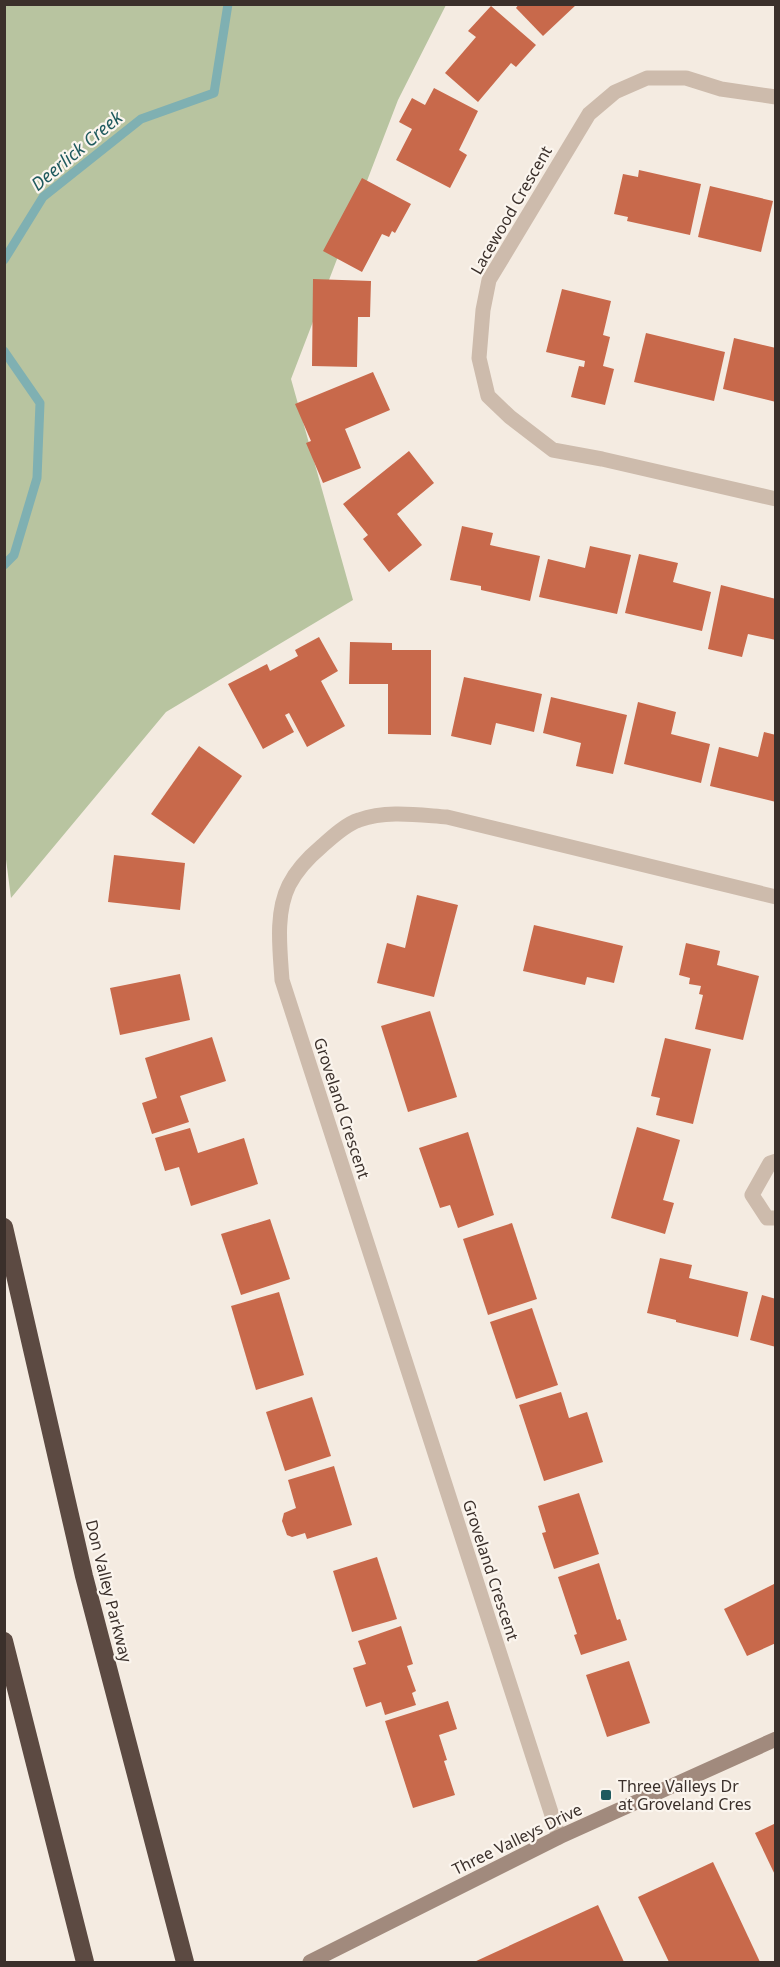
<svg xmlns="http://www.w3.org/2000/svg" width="780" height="1967" viewBox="0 0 780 1967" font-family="'Noto Sans',sans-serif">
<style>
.green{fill:#b8c4a0}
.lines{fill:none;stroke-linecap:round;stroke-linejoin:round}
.stream{stroke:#7fb0b2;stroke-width:9}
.building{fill:#c8694b}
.street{stroke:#cdbbac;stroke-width:15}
.secondary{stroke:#a18a7d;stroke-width:15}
.highway{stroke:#5c4a42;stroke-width:18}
.poi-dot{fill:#1f5a5e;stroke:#fbf5ee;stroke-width:2}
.labels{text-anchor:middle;stroke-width:4.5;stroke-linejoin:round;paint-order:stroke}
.street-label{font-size:16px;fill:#3b302b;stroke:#fbf5ee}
.poi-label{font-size:16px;fill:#3b302b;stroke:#fbf5ee;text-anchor:start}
.water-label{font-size:18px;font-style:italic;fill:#1f5a5e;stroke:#fbf5ee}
</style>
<rect width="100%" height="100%" fill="#f4ebe1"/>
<path class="green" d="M4,5H446L398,100L291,379L353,600L166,712L11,898L4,844Z"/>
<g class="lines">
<g class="stream">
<path d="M4,260L43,197L141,119L214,93L228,4"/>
<path d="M4,351L40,403L37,478L14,555L4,565"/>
</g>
</g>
<g class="building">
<path d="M519,4H577L543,36L516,8Z"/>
<path d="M491,6L536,45L516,67L511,63L478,102L445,73L476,37L468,31Z"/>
<path d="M434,88L478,111L459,150L467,155L450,188L396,160L412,129L399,122L412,98L425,105Z"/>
<path d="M639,170L701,184L690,235L627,221L628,217L614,214L623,174L638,177Z"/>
<path d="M362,178L411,204L395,233L392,231L389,237L382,234L362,272L323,251Z"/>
<path d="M710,186L773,201L761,252L698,237Z"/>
<path d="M313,279L371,281L370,317H358L357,367L312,366Z"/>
<path d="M562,289L611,301L603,335L610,337L603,366L614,369L605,405L571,397L579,366L584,367L585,361L546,352Z"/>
<path d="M646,333L725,352L714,401L634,382Z"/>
<path d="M734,338L776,348V402L723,389Z"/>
<path d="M373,372L390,410L345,429L361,468L323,483L306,443L311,441L295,404Z"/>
<path d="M409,451L434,483L397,514L422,545L389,572L363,539L368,535L343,504Z"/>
<path d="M462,526L493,533L490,545L540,556L530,601L481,590V586L450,580Z"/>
<path d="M590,546L631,555L617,614L539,597L548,559L585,568Z"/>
<path d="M639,554L678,563L673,582L711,592L702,631L625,613Z"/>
<path d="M721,585L776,599V640L748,634L742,657L708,649Z"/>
<path d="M319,637L338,671L321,681L345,726L307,747L289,713L285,715L294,732L263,749L228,684L267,664L270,671L298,656L295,650Z"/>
<path d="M350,642L392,643V650H431V735L388,734V684H349Z"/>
<path d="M464,677L542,694L534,732L496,723L491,745L451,736Z"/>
<path d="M551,697L627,715L613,774L576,766L581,743L543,733Z"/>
<path d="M638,702L676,712L671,734L710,744L701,783L624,764Z"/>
<path d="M764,732L776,735V802L710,786L719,747L758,757Z"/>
<path d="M199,746L242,776L194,844L151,814Z"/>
<path d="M114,855L185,863L180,910L108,902Z"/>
<path d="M417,895L458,905L434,997L377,983L387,943L405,948Z"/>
<path d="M534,925L623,946L614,983L587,977L585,985L523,971Z"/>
<path d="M686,943L720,951L717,965L759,976L743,1040L695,1029L703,995L699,994L701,986L689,984L690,978L679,975Z"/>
<path d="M180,974L190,1020L120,1035L110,988Z"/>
<path d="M430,1011L457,1097L408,1112L381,1026Z"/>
<path d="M212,1037L226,1081L180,1096L189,1122L152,1134L142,1103L157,1098L145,1058Z"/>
<path d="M665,1038L711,1049L693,1124L656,1115L660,1098L651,1096Z"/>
<path d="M637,1127L680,1140L663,1200L674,1203L665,1234L611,1218Z"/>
<path d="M190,1128L198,1153L244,1138L258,1184L191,1206L179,1167L165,1171L155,1138Z"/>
<path d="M468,1132L494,1215L458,1228L450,1205L440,1208L419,1148Z"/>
<path d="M270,1219L290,1279L241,1295L221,1234Z"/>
<path d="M512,1223L537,1299L488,1315L463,1239Z"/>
<path d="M660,1258L692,1265L689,1278L748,1292L738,1337L676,1322V1320L647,1313Z"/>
<path d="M279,1292L304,1375L256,1390L231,1306Z"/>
<path d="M762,1295L776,1299V1347L750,1340Z"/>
<path d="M532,1308L558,1385L516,1399L490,1322Z"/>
<path d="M561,1392L569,1418L587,1412L603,1462L544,1481L519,1405Z"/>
<path d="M312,1397L331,1456L285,1471L266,1412Z"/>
<path d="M334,1466L352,1525L307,1539L305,1533L292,1537L287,1535L282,1521L284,1513L296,1508L288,1480Z"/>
<path d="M579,1493L599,1554L554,1569L542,1533L546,1532L538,1506Z"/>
<path d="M377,1557L397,1619L352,1632L333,1571Z"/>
<path d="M599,1563L617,1620L620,1619L627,1640L581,1655L574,1635L577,1634L558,1577Z"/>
<path d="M776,1583V1643L747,1656L724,1609Z"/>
<path d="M401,1626L413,1664L407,1666L416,1691L412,1693L416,1705L385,1715L381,1702L366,1707L353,1668L366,1664L358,1641Z"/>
<path d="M629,1661L650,1723L607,1737L586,1675Z"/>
<path d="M448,1701L457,1729L439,1735L447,1760L444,1761L455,1795L413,1808L385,1721Z"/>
<path d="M776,1823V1877L755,1833Z"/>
<path d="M713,1862L760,1962H669L638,1897Z"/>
<path d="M598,1905L624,1962H474Z"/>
</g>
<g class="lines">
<g class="street">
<path d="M776,97L721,89L686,78H647L615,92L589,114L489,280L483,310L479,358L488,396L510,417L553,450L602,459L776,499"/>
<path d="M776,1161L770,1163L752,1195L767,1218H776"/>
<path d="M559,1837L282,980C280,950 275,913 289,885C297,869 309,857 322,846C332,837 346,824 359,820C387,810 418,815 447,817L776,897"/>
</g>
<path class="secondary" d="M310,1962L559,1837L776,1739"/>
<g class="highway">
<path d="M4,1227L84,1576L185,1962"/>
<path d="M4,1641L85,1962"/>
</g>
</g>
<rect class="poi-dot" x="600" y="1789" width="12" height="12" rx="3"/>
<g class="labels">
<g class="street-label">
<text transform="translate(511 210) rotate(-60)" y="6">Lacewood Crescent</text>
<text transform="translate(342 1108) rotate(72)" y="6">Groveland Crescent</text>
<text transform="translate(491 1570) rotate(72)" y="6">Groveland Crescent</text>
<text transform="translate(109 1591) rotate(76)" y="6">Don Valley Parkway</text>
<text transform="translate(517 1839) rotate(-26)" y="6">Three Valleys Drive</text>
</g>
<g class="poi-label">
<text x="618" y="1792">Three Valleys Dr<tspan x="618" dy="18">at Groveland Cres</tspan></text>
</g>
<g class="water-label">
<text transform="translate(77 151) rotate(-40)" y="6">Deerlick Creek</text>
</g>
</g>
<rect width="780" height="1967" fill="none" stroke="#3b302b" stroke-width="12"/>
</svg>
